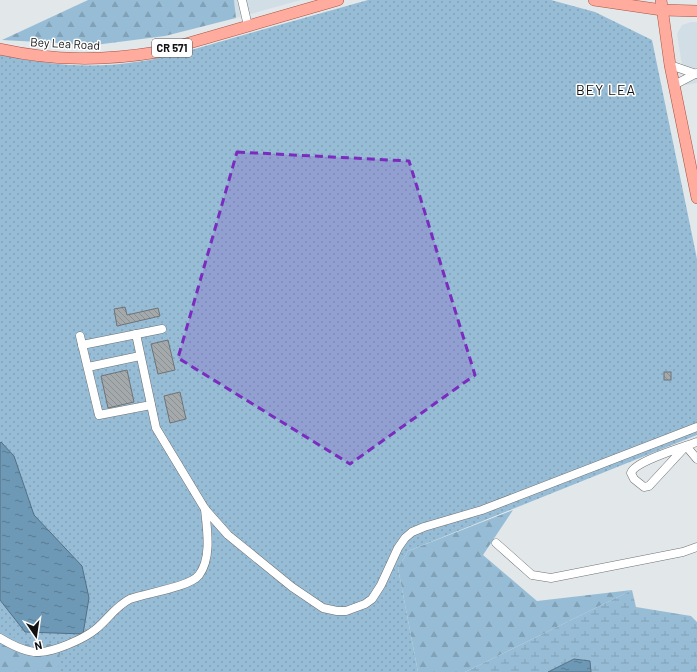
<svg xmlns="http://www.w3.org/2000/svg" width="697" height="672" viewBox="0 0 697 672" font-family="Barlow,sans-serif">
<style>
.built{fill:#d2dee6}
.grass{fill:url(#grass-dots)}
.forest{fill:url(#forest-firs)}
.wetland{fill:url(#wetland-marsh)}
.water{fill:url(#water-ripples);stroke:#527085}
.building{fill:url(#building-back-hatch);stroke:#6e7376}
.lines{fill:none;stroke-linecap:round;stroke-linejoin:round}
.minor-casing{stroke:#6f7376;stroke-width:9}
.major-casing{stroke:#ab5141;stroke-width:12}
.minor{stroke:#fff;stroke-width:8}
.major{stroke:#ffab9d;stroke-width:11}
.marked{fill:#7b2cbf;fill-opacity:0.2;stroke:#7b2cbf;stroke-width:3;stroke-dasharray:8 5;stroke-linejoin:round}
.labels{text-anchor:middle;stroke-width:3;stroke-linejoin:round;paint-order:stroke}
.shield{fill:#fff;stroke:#575859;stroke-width:1}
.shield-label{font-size:11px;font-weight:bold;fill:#0f1112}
.street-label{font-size:12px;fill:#0f1112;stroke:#fff}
.quarter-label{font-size:14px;letter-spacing:1px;fill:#0f1112;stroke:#fff}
</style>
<defs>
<pattern id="grass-dots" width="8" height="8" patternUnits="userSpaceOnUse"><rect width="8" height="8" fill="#97bdd6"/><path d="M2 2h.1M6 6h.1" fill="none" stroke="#81a1b7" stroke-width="1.8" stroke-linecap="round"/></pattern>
<pattern id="forest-firs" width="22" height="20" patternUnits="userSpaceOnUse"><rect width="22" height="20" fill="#97bdd6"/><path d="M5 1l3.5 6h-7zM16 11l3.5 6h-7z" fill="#81a1b7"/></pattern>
<pattern id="wetland-marsh" width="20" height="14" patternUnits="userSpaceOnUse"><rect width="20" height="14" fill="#97bdd6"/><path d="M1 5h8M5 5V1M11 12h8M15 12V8" fill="none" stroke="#81a1b7"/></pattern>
<pattern id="water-ripples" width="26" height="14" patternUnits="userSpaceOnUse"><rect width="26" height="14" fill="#6e99b6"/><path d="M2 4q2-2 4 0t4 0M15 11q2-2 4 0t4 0" fill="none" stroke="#597b93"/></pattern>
<pattern id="building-back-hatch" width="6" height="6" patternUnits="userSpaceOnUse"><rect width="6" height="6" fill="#a4a9ac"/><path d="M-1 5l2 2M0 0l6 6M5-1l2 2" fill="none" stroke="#8c9093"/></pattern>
</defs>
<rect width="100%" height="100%" fill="#e2e7ea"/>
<g class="built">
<path d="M234,0H301L236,18Z"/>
<path d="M691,22H697V83L685,85L677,34L682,25Z"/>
</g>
<path class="grass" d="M368,0H551L595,12L652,40L697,259V435L408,551L398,568L418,672H0V54C45,65 90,69 136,62C168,58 201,47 233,38C278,25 323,13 368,0Z"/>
<g class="forest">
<path d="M88,0H234L236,18L165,36L95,45L2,40Z"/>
<path d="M513,510L483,555L537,601L632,590L465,672H418L398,568L408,551Z"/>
<path d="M0,629L24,644H61L58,672H0Z"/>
</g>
<path class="wetland" d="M632,590L636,607L691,616L697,622V672H591L590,661L574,659L548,672H465Z"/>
<g class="water">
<path d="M1,442L14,456L34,515L82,566L89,598L83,634L25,632L0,600V443Z"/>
<path d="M574,659L590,661L591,672H548Z"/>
</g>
<g class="building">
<path d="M125,307L127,315L158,308L160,316L117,326L114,309Z"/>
<path d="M168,340L175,370L158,374L151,344Z"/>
<path d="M127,370L134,402L108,408L101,376Z"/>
<rect x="664" y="372" width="7" height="8"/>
<path d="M180,392L186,419L170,423L164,396Z"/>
</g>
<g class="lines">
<defs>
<g id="minor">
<path d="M242,0L248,26"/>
<path d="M670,65L696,74"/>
<path d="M674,85L697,73"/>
<path d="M136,334L156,428L205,509L228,535L292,587L323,608L337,611H346L365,604L372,599L381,585L398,548L405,538L412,532L424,527L482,510L697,427"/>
<path d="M80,336L99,415L151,405"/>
<path d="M82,345L162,329"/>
<path d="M88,367L140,356"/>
<path d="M686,446L649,486L644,487L634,479L631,473C635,461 684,447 697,442"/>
<path d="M686,446L697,459"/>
<path d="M496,543L532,575L551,578L683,552L697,547"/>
<path d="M0,638C10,644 24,652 37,652C52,653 84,639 96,629C108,619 116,606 130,599C146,593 190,587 199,575C212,558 207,529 205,509"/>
</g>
<g id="major">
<path d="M594,0L662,10L697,11"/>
<path d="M661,0L670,65L697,198"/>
<path d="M0,49C55,61 103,61 158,52L338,0"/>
</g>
</defs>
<use href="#minor" class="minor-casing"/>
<use href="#major" class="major-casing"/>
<use href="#minor" class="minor"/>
<use href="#major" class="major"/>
</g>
<path class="marked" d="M237,152L409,161L475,375L350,464L178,358Z"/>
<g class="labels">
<rect class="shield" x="152" y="39" width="40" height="18" rx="3"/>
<g class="shield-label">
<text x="172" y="52">CR 571</text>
</g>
<g class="street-label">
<text transform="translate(65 44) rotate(3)" y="4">Bey Lea Road</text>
</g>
<g class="quarter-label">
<text x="606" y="95">BEY LEA</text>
</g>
</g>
<g transform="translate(36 636) rotate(167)" stroke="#ffffff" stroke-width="3" paint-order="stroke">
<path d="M0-3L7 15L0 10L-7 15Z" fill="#0f1112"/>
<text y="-6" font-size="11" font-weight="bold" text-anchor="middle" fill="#0f1112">N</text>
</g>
</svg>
